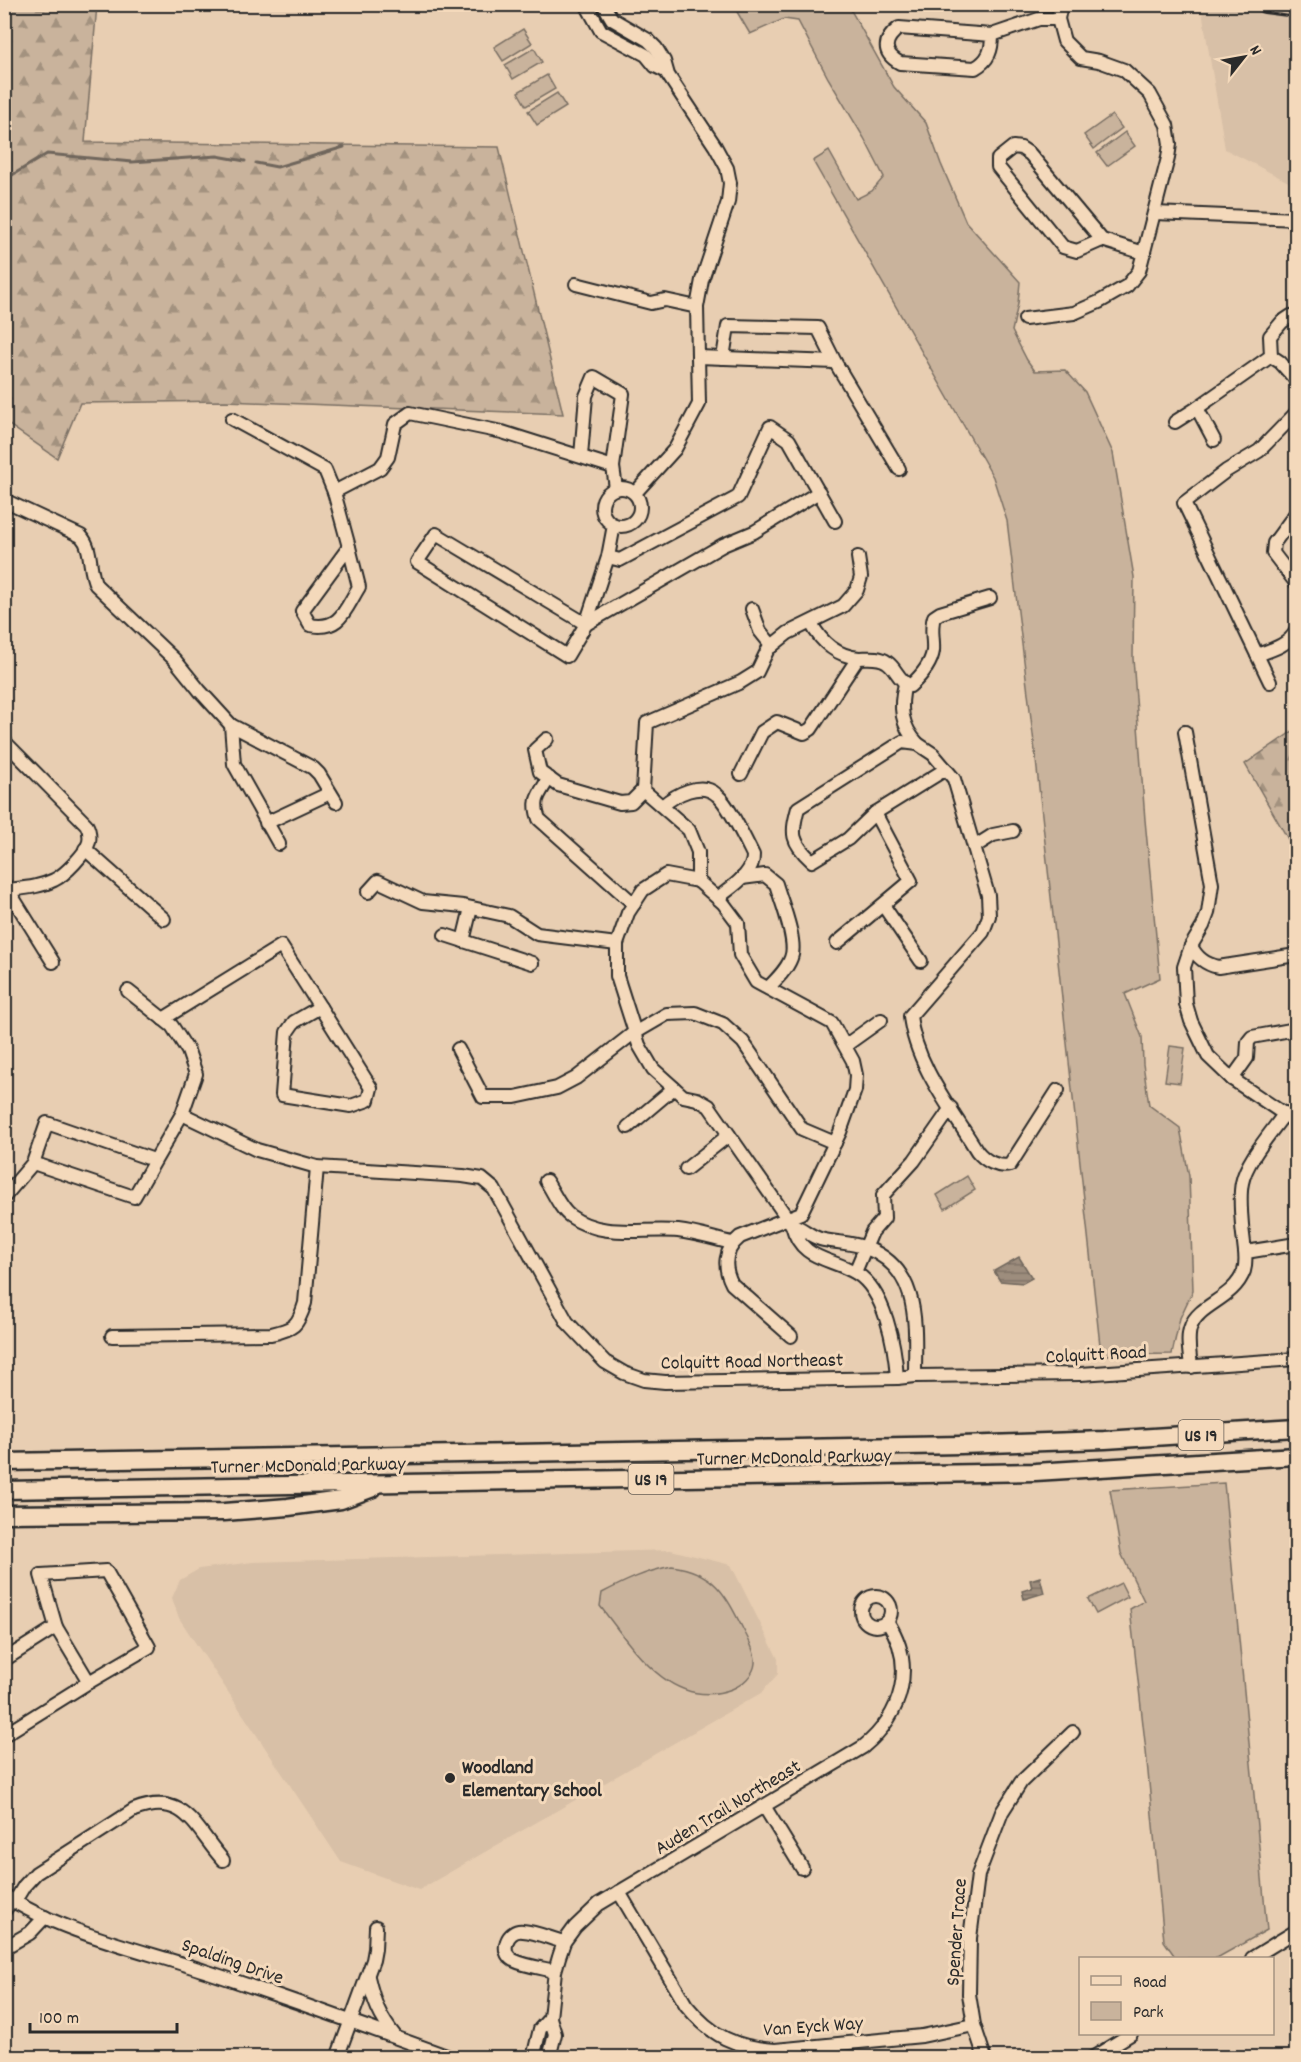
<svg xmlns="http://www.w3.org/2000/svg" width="1301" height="2062" viewBox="0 0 1301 2062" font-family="Dekko,sans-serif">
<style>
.built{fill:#d8c0a7}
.green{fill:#c9b39c;stroke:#7a6f64;stroke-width:1.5}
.forest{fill:url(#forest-firs);stroke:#7a6f64;stroke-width:1.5}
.water{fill:url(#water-rules);stroke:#6f665c;stroke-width:1.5}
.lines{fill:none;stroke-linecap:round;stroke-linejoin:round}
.stream{stroke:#6f665c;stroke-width:3}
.minor-casing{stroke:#2b2b2b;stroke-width:16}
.major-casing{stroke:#2b2b2b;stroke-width:20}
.highway-casing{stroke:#2b2b2b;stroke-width:21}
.minor{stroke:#f4d9bb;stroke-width:12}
.major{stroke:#f4d9bb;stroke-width:15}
.highway{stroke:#f4d9bb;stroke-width:16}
.poi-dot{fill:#2b2b2b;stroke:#f4d9bb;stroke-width:2}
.labels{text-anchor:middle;stroke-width:6;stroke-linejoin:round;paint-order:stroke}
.shield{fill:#f4d9bb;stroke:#675f56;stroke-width:1.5}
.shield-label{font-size:18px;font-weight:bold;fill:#2b2b2b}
.street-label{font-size:20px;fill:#2b2b2b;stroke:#f4d9bb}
.poi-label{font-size:20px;font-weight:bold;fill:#2b2b2b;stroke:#f4d9bb;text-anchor:start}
</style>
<defs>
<pattern id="forest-firs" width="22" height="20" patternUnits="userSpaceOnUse" patternTransform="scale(1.5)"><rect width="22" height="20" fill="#c9b39c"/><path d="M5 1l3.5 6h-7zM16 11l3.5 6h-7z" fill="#a3927f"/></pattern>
<pattern id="water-rules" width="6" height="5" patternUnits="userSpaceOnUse" patternTransform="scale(1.5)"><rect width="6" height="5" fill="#9d8d7d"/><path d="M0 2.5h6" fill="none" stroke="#807367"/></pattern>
</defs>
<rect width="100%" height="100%" fill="#e8ceb2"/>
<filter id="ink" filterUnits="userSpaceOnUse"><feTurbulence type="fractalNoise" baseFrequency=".0167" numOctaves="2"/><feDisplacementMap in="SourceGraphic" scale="12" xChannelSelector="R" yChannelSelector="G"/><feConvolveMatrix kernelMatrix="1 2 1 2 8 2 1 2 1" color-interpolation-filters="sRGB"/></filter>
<g filter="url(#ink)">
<g class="built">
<path d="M1201,5H1296V186L1225,149Z"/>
<path d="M671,1550L731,1565L778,1659V1674L761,1693L419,1890L341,1862L179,1618L172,1598L180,1580L199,1569L253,1562Z"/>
</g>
<g class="green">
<path d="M733,5H848L894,87L926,123L941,164L966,222L1020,282L1018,304L1012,331L1027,360L1035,371L1065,370L1085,392L1113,453L1134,577L1133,658L1145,820L1160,978L1125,994L1142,1037L1143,1064L1149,1105L1180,1128L1189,1176L1193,1290L1180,1318L1172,1354L1103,1355L1100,1345L1035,751L1007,521L993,477L813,161L829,151L856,199L872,191L884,177L864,138L828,78L798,21L784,19L750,34Z"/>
<path d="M523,29L532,43L503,61L494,47Z"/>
<path d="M534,48L542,62L513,79L505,65Z"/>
<path d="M547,75L555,89L526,106L518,92Z"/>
<path d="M557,93L566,107L537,125L528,111Z"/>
<path d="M1112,115L1122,128L1094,149L1084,135Z"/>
<path d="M1125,132L1135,146L1107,166L1097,153Z"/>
<path d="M1170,1046L1185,1048L1180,1083L1165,1081Z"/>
<path d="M967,1176L975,1190L945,1209L937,1195Z"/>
<path d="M1224,1483L1267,1930L1217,1958H1176L1164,1941L1146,1751L1130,1609L1144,1601L1121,1553L1110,1490Z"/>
<path d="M672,1566C714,1572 725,1593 743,1629C748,1638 756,1653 755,1663C754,1675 742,1685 732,1689C671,1712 631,1646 600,1606L602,1593C625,1581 646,1571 672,1566Z"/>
<path d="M1121,1583L1128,1597L1096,1614L1088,1599Z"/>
</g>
<g class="forest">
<path d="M4,5H97L85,142L499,147L563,414L226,401L80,403L57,458L5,422Z"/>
<path d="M1296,729V853L1245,764Z"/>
</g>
<g class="water">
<path d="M1019,1257L1032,1278L1023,1283L1000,1281L994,1271Z"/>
<path d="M1040,1577L1044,1593L1024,1599L1022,1591L1032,1588L1030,1580Z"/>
</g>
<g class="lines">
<g class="stream">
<path d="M256,163L277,167L344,147"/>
<path d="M4,180L47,154L132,162L217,156L245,161"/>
</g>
<defs>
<g id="minor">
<path d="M586,4L601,31L646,55L655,66L665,71"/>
<path d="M603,4L612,19L648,40L656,48L664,61L668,75L715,146L727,168L730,183L728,202L702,280L697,307L699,404L675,449L635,493"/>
<path d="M992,35C992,50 989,60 975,68L900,63C882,53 883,40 899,28L992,35L1039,19H1058"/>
<path d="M1155,213L1296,219"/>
<path d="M1102,240L1077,251L1063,247L998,167V159L1013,147L1021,148L1030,154L1102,240L1144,253"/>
<path d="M576,284L651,303L665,300L697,307"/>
<path d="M1025,319L1074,313L1099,302L1127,286L1139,271L1168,158L1170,144L1167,125L1150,94L1124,70L1099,61L1081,58L1064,41L1058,19L1061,4"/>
<path d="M1271,356L1280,362L1296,380"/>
<path d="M698,357L835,362"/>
<path d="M723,358L728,326L818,328L835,362L899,469"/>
<path d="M1197,408L1214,440"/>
<path d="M232,419L325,470L334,492L349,547"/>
<path d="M1175,422L1197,408L1271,356L1270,336L1282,322L1291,316L1296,317"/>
<path d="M581,456L586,396L594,377L623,394L613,467"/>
<circle cx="621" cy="507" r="19"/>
<path d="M334,492L380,468L388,457L395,424L410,413L502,432L613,467L616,488"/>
<path d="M4,500L81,536C93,549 88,569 96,585L175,660L200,691L231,725L313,768L319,774L336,802"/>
<path d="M1296,513L1274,543L1273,553L1296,583"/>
<path d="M436,534L586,624L567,656L417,562Z"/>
<path d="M349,547L359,587C345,609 341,631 310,625L302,611Z"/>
<path d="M608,557L620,560L738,497L770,427L789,440L835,521"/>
<path d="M752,609L760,631L772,646"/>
<path d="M811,623C821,642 837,656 859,658C868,658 879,656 887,662C897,669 897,679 910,686C920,677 931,665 933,651C934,639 930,629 934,617L940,613L990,598"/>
<path d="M586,624L723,545L754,532L819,492"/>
<path d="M586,624L608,557L614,525"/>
<path d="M1257,655C1271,650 1289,645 1296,631"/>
<path d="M1270,682L1184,503L1226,471L1259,451L1296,413"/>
<path d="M905,684C899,707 901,726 918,744"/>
<path d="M231,725L234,764L279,844"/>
<path d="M1185,732L1212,884L1208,913L1203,926L1191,946L1184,967L1186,1004L1191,1021L1208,1056L1232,1079L1296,1122"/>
<path d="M547,739L535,750L540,772L558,785L620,803L631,802L643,790"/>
<path d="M4,741L86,824C89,829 90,836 89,842C86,853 65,875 54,880C40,887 24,888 8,890"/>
<path d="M741,774L762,732L777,722L804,733L811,729L858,658"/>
<path d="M549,778C539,795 532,800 539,819L634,904"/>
<path d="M662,806C675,795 701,780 717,795C729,805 745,839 753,855C754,874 731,887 718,898"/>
<path d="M875,813L946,769"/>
<path d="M266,823L330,793"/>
<path d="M974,847L993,835L1013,831"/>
<path d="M85,849L164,919"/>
<path d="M742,878L765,875L776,884C781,901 798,942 791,958C787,969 777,979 768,988"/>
<path d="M698,881L666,875L643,890L628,913L617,944V976L639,1045L653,1069L683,1096L697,1099L709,1106L792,1225C801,1261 830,1257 856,1273C885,1290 895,1346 897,1378"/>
<path d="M5,885L53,962"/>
<path d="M368,892L378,881L423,902L463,906L509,916L537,934L617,944"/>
<path d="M883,905L921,961"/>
<path d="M445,935L532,963"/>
<path d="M463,941L471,908"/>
<path d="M837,943L911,881L875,813L848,839L812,861C791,842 791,834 798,808L902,742L918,744L933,754L954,779L988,895L989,916L983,932L910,1016C915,1064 952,1110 977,1151C985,1161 998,1168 1010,1165L1058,1090"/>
<path d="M1191,946C1197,958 1205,964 1218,967L1296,955"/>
<path d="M320,1007L371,1088L368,1100L351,1106L282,1095L287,1032L294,1022Z"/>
<path d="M163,1019L281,946L320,1007"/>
<path d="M846,1045L881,1020"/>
<path d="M458,1049L483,1097H515L557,1088L576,1078L631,1035L667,1014L695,1013L723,1024L743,1042L802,1129L835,1143"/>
<path d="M1232,1079L1247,1058L1248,1042L1252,1037L1296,1029"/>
<path d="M182,1114L257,1150L317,1167L463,1176L482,1179L494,1189L567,1322L605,1362L624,1373L644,1380L665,1382L897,1378L915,1376L1081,1374L1296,1359"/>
<path d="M628,1127L674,1088"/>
<path d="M33,1163L134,1197L182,1114L196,1074L188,1051L172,1026L128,991"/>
<path d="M686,1169L729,1135"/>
<path d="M546,1181C553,1191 560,1209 570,1216C603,1239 640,1228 678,1231C696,1233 714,1239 732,1243"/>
<path d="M4,1197L33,1163L47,1123L154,1160"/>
<path d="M792,1225C802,1227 809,1236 820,1239C835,1243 852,1242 866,1248C922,1269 915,1327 915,1376"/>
<path d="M1246,1252L1296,1244"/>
<path d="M855,1272L872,1232L884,1218L883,1195L914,1161L951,1108"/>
<path d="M112,1336L271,1334C294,1329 298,1326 305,1303L317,1167"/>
<path d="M791,1336L732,1284C723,1267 724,1250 740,1237L801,1213L840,1132L855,1090L856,1075L853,1061L832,1023L756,982L740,955L738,923L723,903L698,881V852L689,830L643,790L647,723L741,682L757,672L768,649L788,633L843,606L857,590L861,577L858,557"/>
<path d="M1191,1367C1190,1354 1186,1338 1191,1326C1199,1304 1234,1299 1244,1271C1247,1261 1245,1253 1244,1243C1242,1229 1239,1197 1242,1183C1246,1161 1271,1133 1285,1113"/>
<circle cx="876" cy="1611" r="15"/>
<path d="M56,1627L89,1682"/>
<path d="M4,1660L56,1627L41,1575L106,1571L149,1647L89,1682L4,1735"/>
<path d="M764,1806L802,1868"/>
<path d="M619,1892L686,2005C712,2037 735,2047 775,2050L922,2036L974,2025"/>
<path d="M4,1895C59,1932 142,1950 205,1971C288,1998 370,2028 452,2058"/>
<path d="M15,1901L24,1886L36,1873L134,1810C185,1790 195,1829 223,1860"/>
<path d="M4,1911L12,1900"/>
<path d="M4,1948L30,1933L45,1917"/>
<path d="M1252,1958L1296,1931"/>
<path d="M555,1971C542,1968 525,1966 513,1960C499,1952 507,1929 523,1931C537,1932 551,1939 564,1942"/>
<path d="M368,1977C374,2002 379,2016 395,2036"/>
<path d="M337,2058L373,1960L375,1949L376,1927"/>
<path d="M533,2058L540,2029L550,2018"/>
<path d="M549,2058L555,2034L550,2018L555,1971L559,1957L564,1942L575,1927L599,1904L863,1747C902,1715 917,1666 887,1621"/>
<path d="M985,2058L974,2025L969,1994L970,1938L978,1875L1002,1812L1021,1782L1073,1732"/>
<path d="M1092,2058L1131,2034"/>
</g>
<path id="major" d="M1265,4L1296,8"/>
<g id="highway">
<path d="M4,1462L961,1445L1105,1440L1296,1428"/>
<path d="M4,1490L1035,1472L1296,1456"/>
<path d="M4,1514L224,1512L288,1507L341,1500L373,1488"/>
</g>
</defs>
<use href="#minor" class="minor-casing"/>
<use href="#major" class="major-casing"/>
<use href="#highway" class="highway-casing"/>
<use href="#minor" class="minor"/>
<use href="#major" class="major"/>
<use href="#highway" class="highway"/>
</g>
</g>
<circle class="poi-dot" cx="450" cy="1778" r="6"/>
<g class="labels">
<g class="shield">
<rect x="1178.5" y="1420" width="45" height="30" rx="4.5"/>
<rect x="628.5" y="1464" width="45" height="30" rx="4.5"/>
</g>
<g class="shield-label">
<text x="1201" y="1441">US 19</text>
<text x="651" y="1485">US 19</text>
</g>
<g class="street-label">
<text transform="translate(1096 1353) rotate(-3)" y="7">Colquitt Road</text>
<text transform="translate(752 1360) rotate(-1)" y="7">Colquitt Road Northeast</text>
<text transform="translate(794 1456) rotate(-1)" y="7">Turner McDonald Parkway</text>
<text transform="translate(308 1464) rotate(-1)" y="7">Turner McDonald Parkway</text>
<text transform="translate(727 1806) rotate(-31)" y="7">Auden Trail Northeast</text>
<text transform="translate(955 1932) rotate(-86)" y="7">Spender Trace</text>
<text transform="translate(233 1960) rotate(19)" y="7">Spalding Drive</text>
<text transform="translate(813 2025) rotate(-4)" y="7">Van Eyck Way</text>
</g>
<g class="poi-label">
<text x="462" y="1773">Woodland<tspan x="462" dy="23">Elementary School</tspan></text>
</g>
</g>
<rect width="1301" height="2062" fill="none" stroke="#f4d9bb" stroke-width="24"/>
<rect x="12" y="12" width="1277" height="2038" fill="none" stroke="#2b2b2b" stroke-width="2" filter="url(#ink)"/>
<rect x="1079" y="1957" width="195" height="78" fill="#f4d9bb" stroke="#a49381" stroke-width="1.5"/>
<rect x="1091" y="1976" width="30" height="9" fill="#f4d9bb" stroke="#a49381" stroke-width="1.5"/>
<text x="1133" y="1987" font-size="18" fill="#2b2b2b">Road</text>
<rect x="1091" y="2002" width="30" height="18" fill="#c9b39c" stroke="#a49381" stroke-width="1.5"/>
<text x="1133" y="2017" font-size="18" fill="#2b2b2b">Park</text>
<g transform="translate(1244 57) rotate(59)" stroke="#f4d9bb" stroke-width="4.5" paint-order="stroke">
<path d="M0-4.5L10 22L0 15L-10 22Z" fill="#2b2b2b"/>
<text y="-9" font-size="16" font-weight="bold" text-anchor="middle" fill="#2b2b2b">N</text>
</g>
<path d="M30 2023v9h147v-9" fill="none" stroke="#2b2b2b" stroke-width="3"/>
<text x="39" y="2023" font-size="18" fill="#2b2b2b" stroke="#f4d9bb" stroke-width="4.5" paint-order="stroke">100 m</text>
</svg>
